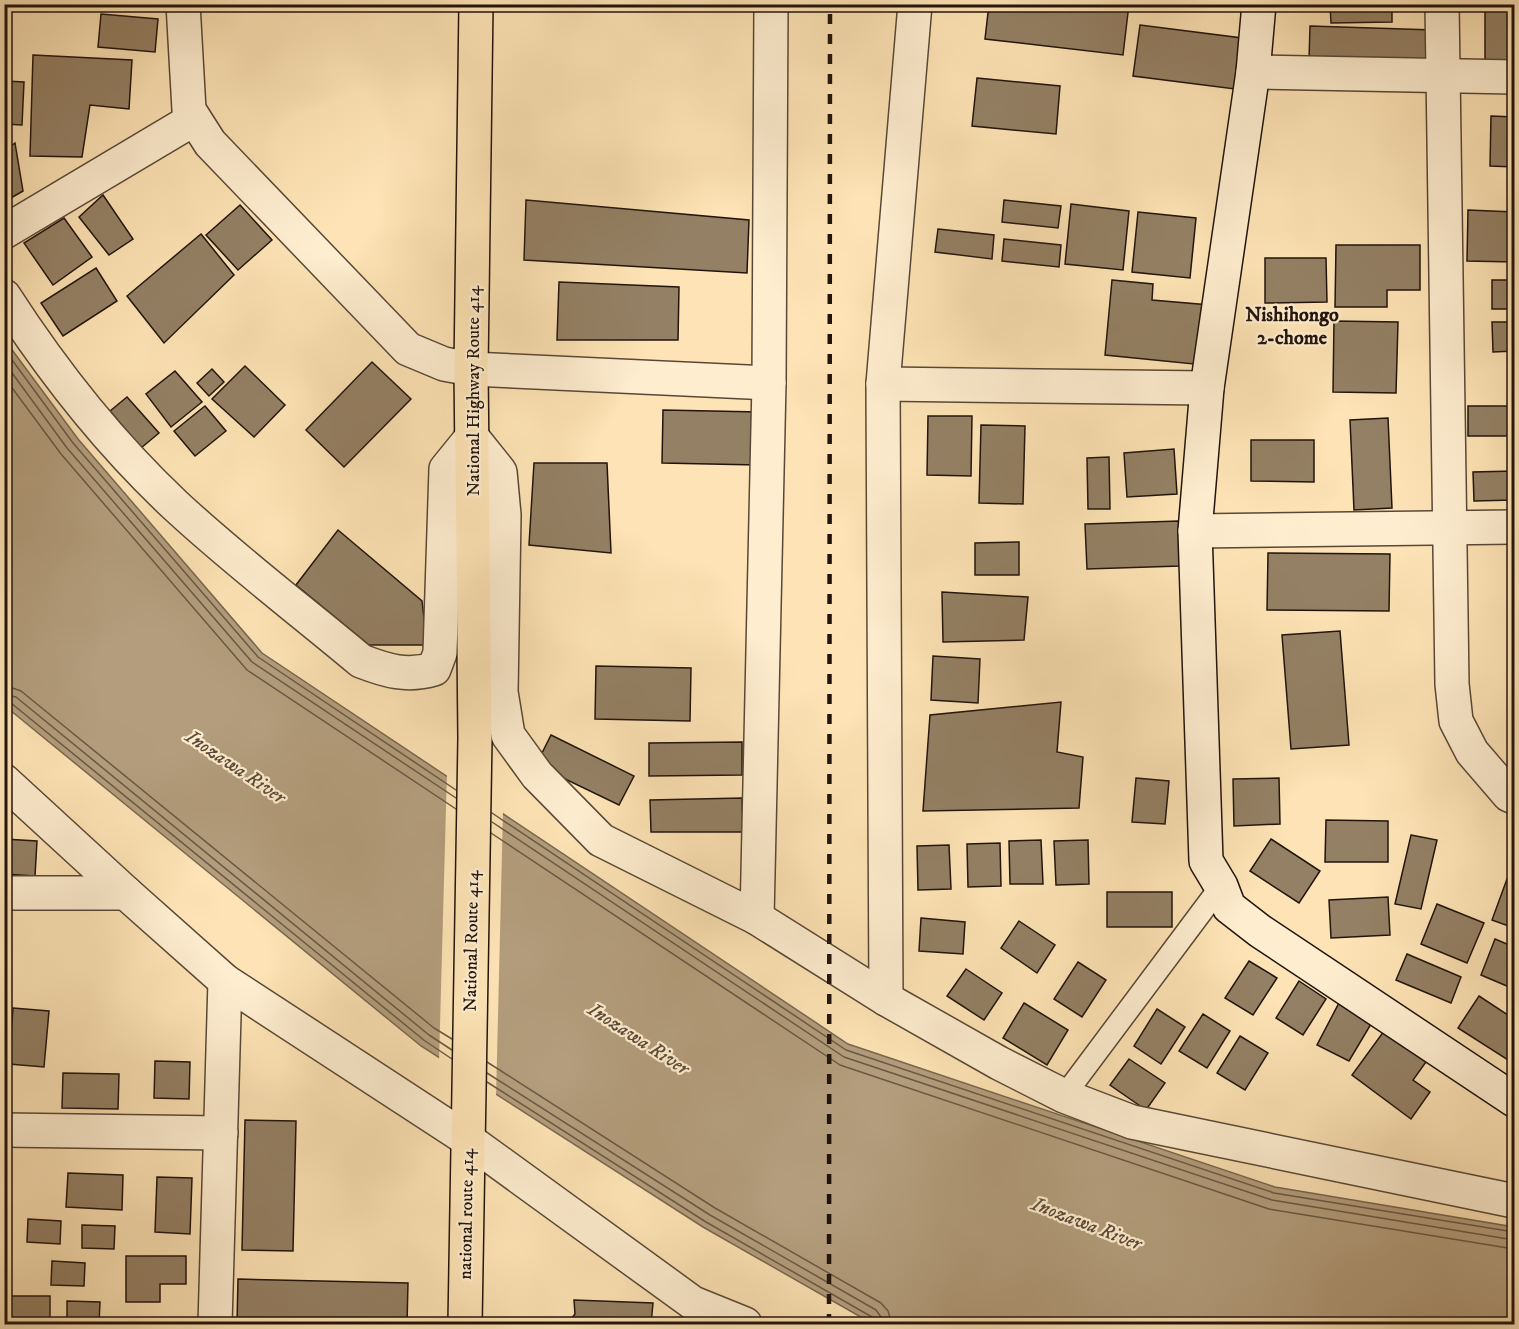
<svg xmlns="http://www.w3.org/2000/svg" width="1519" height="1329" viewBox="0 0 1519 1329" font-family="'IM FELL DW Pica',serif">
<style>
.water{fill:#b39d7c;stroke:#79664f;stroke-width:1.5}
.pier{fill:#fde3b5}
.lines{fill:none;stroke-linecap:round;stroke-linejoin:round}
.shore{stroke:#6a5844;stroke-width:1.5}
.building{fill:#948064;stroke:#22140c;stroke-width:1.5}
.lane-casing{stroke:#594836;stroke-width:24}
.street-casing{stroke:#594836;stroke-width:36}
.secondary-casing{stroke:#22140c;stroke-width:36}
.highway-casing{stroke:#22140c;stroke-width:36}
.lane{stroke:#feedcf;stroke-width:21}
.street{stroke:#feedcf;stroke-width:33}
.secondary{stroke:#feedcf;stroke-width:33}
.highway{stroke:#fde3b5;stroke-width:33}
.rail{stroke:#22140c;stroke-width:4.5;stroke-dasharray:10 10;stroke-linecap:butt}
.labels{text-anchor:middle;stroke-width:4.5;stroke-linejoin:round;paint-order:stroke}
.street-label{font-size:18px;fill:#22140c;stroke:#feedcf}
.neighbourhood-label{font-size:20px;font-weight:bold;fill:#22140c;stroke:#feedcf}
.water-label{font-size:20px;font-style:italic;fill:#5c4b39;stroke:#feedcf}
</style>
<rect width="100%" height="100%" fill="#fde3b5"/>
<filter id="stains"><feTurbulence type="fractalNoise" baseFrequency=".00333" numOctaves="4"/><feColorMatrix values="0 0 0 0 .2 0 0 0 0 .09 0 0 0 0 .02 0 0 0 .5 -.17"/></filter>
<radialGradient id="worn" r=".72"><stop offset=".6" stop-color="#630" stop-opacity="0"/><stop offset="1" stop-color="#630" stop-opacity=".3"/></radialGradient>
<path class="water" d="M4,339L78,439L262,653L848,1044L1275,1187L1514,1227V1324H873L703,1227L421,1046L5,706Z"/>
<path class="pier" d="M447,772L503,810L496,1098L439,1061Z"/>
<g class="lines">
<g class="shore">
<path d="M4,349L73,443L258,657L456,790"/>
<path d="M4,362L67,448L252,662L456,798"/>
<path d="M4,377L61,454L247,670L456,809"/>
<path d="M4,685L21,691L434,1028L452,1039"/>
<path d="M4,694L16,697L429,1035L452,1050"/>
<path d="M4,702L11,703L425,1041L452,1059"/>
<path d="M492,813L846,1050L1274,1193L1514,1232"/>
<path d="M492,822L844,1057L1272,1200L1514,1240"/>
<path d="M491,833L840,1065L1269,1209L1514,1249"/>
<path d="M487,1062L715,1208L881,1303L888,1311L892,1324"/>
<path d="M487,1073L710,1215L876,1310L881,1317L883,1324"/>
<path d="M487,1082L706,1222L872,1317L875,1324"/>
</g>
</g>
<g class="building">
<path d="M989,4H1129L1123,55L985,39Z"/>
<path d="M1330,4H1392V22L1331,23Z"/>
<rect x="1485" y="4" width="29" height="58"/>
<path d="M101,14L158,19L155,52L98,47Z"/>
<path d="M1140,25L1242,38L1235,89L1133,76Z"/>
<path d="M1310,26L1434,30L1433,64L1309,60Z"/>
<path d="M33,55L132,60L129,109L90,105L82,157L30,156Z"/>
<path d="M977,78L1060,86L1056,134L972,126Z"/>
<path d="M4,81L24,82L22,125L4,124Z"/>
<path d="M1491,116L1514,117V167L1490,166Z"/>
<path d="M15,143L23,191L4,202V151Z"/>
<path d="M103,195L133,239L109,255L79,217Z"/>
<path d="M526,200L749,220L747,273L524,260Z"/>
<path d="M1004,200L1061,206L1058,228L1002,222Z"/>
<path d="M1071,204L1129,211L1123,270L1065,264Z"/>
<path d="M240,205L272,240L238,270L206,235Z"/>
<path d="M1468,210L1514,212V262L1467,261Z"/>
<path d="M1138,212L1196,218L1190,278L1132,272Z"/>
<path d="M64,218L92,257L53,285L24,243Z"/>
<path d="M938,229L994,235L992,259L935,252Z"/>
<path d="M201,234L234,275L164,343L127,296Z"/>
<path d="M1004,239L1061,245L1059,267L1002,261Z"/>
<path d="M1336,245H1420V290H1387V307H1335Z"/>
<path d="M1265,258H1326L1327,302L1265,303Z"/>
<path d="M96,268L117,301L63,336L41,303Z"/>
<path d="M1112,280L1153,284L1152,300L1210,305L1204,365L1105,355Z"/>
<rect x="1492" y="280" width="22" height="29"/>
<path d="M559,282L679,287L678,340H557Z"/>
<path d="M1334,321L1398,322L1396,393L1333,392Z"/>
<path d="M1492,322H1514V351L1493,352Z"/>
<path d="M372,362L411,399L344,467L306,430Z"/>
<path d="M245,366L285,405L254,437L212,399Z"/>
<path d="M212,369L224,382L209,396L197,383Z"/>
<path d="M175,371L202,402L171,427L146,394Z"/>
<path d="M127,397L159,433L141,448L110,411Z"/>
<path d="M205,406L226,431L195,456L174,431Z"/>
<path d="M1468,406H1513L1514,436H1468Z"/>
<path d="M663,410L759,412L757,465L662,463Z"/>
<path d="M928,416H972L971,476L927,475Z"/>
<path d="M1388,418L1392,508L1354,510L1350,420Z"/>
<path d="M981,425L1025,426L1023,504L979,503Z"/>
<path d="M1251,440H1314V482L1251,481Z"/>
<path d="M1174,449L1177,494L1127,497L1124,453Z"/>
<path d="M1109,457L1110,509H1088L1087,458Z"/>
<path d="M534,463H607L611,553L529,545Z"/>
<path d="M1514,471V500L1474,501L1473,472Z"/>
<path d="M1179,521L1180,566L1087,569L1085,524Z"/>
<path d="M338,530L422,601L427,645H369L296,585Z"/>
<path d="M1019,542V575H975V543Z"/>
<path d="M1268,553L1390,554L1389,611L1267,610Z"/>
<path d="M942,592L1028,597L1024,640L943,642Z"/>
<path d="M1340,631L1349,745L1291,749L1282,635Z"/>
<path d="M933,656L980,659L978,703L931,700Z"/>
<path d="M596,666L691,668L690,721L595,719Z"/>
<path d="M1061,702L1057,752L1083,757L1079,808L923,811L930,715Z"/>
<path d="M551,735L634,776L619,805L536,765Z"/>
<path d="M742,742V775L649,776V743Z"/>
<path d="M1136,778L1169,781L1165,824L1132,822Z"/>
<path d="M1279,778L1280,824L1234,826L1233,779Z"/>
<path d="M742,798L743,832H651L650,800Z"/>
<path d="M1326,820L1388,821V862H1325Z"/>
<path d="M1411,835L1437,840L1421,909L1395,904Z"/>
<path d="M4,839L37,841L35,876L4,874Z"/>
<path d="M1271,839L1320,871L1299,903L1250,871Z"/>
<path d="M1041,840L1043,884H1010L1009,841Z"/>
<path d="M1088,840L1089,884L1056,885L1054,841Z"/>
<path d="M1000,843L1001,886L968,887L967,844Z"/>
<path d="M949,845L951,889L918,890L917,846Z"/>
<path d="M1507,879L1514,882V928L1492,920Z"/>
<rect x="1107" y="892" width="65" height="35"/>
<path d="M1388,897L1390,935L1331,938L1329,900Z"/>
<path d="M1437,904L1484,923L1467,963L1421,944Z"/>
<path d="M921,918L965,922L963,954L919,951Z"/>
<path d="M1019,921L1055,945L1037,973L1001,948Z"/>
<path d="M1495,939L1514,947V989L1481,975Z"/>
<path d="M1407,954L1461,977L1451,1003L1396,980Z"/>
<path d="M1249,961L1277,978L1253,1015L1225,998Z"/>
<path d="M1078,962L1106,980L1082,1017L1054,999Z"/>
<path d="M966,969L1002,993L984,1020L947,996Z"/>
<path d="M1299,981L1326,999L1303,1035L1276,1018Z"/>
<path d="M1479,996L1514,1019V1049L1508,1060L1458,1028Z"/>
<path d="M1341,999L1374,1019L1349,1061L1317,1045Z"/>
<path d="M1024,1003L1068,1030L1047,1065L1003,1038Z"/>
<path d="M13,1008L49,1011L44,1067L9,1064Z"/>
<path d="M1157,1009L1185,1027L1161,1064L1134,1046Z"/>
<path d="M1203,1014L1230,1031L1207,1068L1179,1051Z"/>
<path d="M1384,1031L1426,1062L1413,1080L1430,1092L1411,1119L1352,1075Z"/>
<path d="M1240,1036L1268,1053L1245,1090L1217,1073Z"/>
<path d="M1129,1059L1165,1083L1146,1110L1110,1085Z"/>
<path d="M155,1061L190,1062L189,1099L154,1098Z"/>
<path d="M63,1073L119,1074L118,1109L62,1108Z"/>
<path d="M245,1120L296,1121L293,1251L242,1250Z"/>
<path d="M68,1173L123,1175L122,1210L66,1207Z"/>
<path d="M157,1177L192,1178L190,1234L155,1232Z"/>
<path d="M28,1219L61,1221L60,1244L27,1242Z"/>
<path d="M82,1225L115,1226L114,1249L82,1248Z"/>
<path d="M126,1256H186V1284H160V1302H126Z"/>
<path d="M52,1261L85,1263L84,1286L51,1285Z"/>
<path d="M238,1279L408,1283L407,1324H237Z"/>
<rect x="4" y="1296" width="46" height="28"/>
<path d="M574,1300L653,1303L651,1324H567L575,1314Z"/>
<path d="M67,1301L100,1302L99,1324H67Z"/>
</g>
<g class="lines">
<defs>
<path id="lane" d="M1064,1096L1221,886"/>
<g id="street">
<path d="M183,4L189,110L210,143L408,349L444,364L471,369L769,383"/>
<path d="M1442,4L1452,684L1456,721L1472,752L1509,795L1514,797"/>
<path d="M1253,72L1514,77"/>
<path d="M4,232L194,119"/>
<path d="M4,296C53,372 109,443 175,505C234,560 299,609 361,661C387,671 407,677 434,669L440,653L446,469L472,437L500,472L504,515L501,692L508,735L537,775L601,840L757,918L886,999L999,1063L1064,1096L1132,1122L1514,1201"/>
<path d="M883,384L1207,388"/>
<path d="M1195,531L1514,527"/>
<path d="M4,781L126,893L225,981L467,1139L693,1303L745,1324"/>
<path d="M4,893H126"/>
<path d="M757,918L769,383L771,4"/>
<path d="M886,999L883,384L915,4"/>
<path d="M4,1130L221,1133"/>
<path d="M215,1324L225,981"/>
</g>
<path id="secondary" d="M1259,4L1253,72L1207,388L1195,531L1206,861L1221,886L1229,907L1260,931L1514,1100"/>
<path id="highway" d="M465,1324L475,738L471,369L476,4"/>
</defs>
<use href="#lane" class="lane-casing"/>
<use href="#street" class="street-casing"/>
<use href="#secondary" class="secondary-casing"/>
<use href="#highway" class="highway-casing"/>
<use href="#lane" class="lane"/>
<use href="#street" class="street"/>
<use href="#secondary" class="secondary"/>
<use href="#highway" class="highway"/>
<path class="rail" d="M829,1324L830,4"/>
</g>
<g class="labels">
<g class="street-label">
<text transform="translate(473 391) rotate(-90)" y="6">National Highway Route 414</text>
<text transform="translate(471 941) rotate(-89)" y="6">National Route 414</text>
<text transform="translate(466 1214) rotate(-89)" y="6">national route 414</text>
</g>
<g class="neighbourhood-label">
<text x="1292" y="321">Nishihongo<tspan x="1292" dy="23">2-chome</tspan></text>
</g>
<g class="water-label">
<text transform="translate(236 766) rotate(34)" y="7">Inozawa River</text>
<text transform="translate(639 1038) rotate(33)" y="7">Inozawa River</text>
<text transform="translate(1087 1223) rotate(21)" y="7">Inozawa River</text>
</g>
</g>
<rect width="1519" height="1329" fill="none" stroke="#fde3b5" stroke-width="24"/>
<rect x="6" y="6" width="1507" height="1317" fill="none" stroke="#22140c" stroke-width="3"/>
<rect x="12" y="12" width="1495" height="1305" fill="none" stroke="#22140c" stroke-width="1.5"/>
<rect width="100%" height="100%" filter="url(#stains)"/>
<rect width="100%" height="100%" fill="url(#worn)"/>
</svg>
